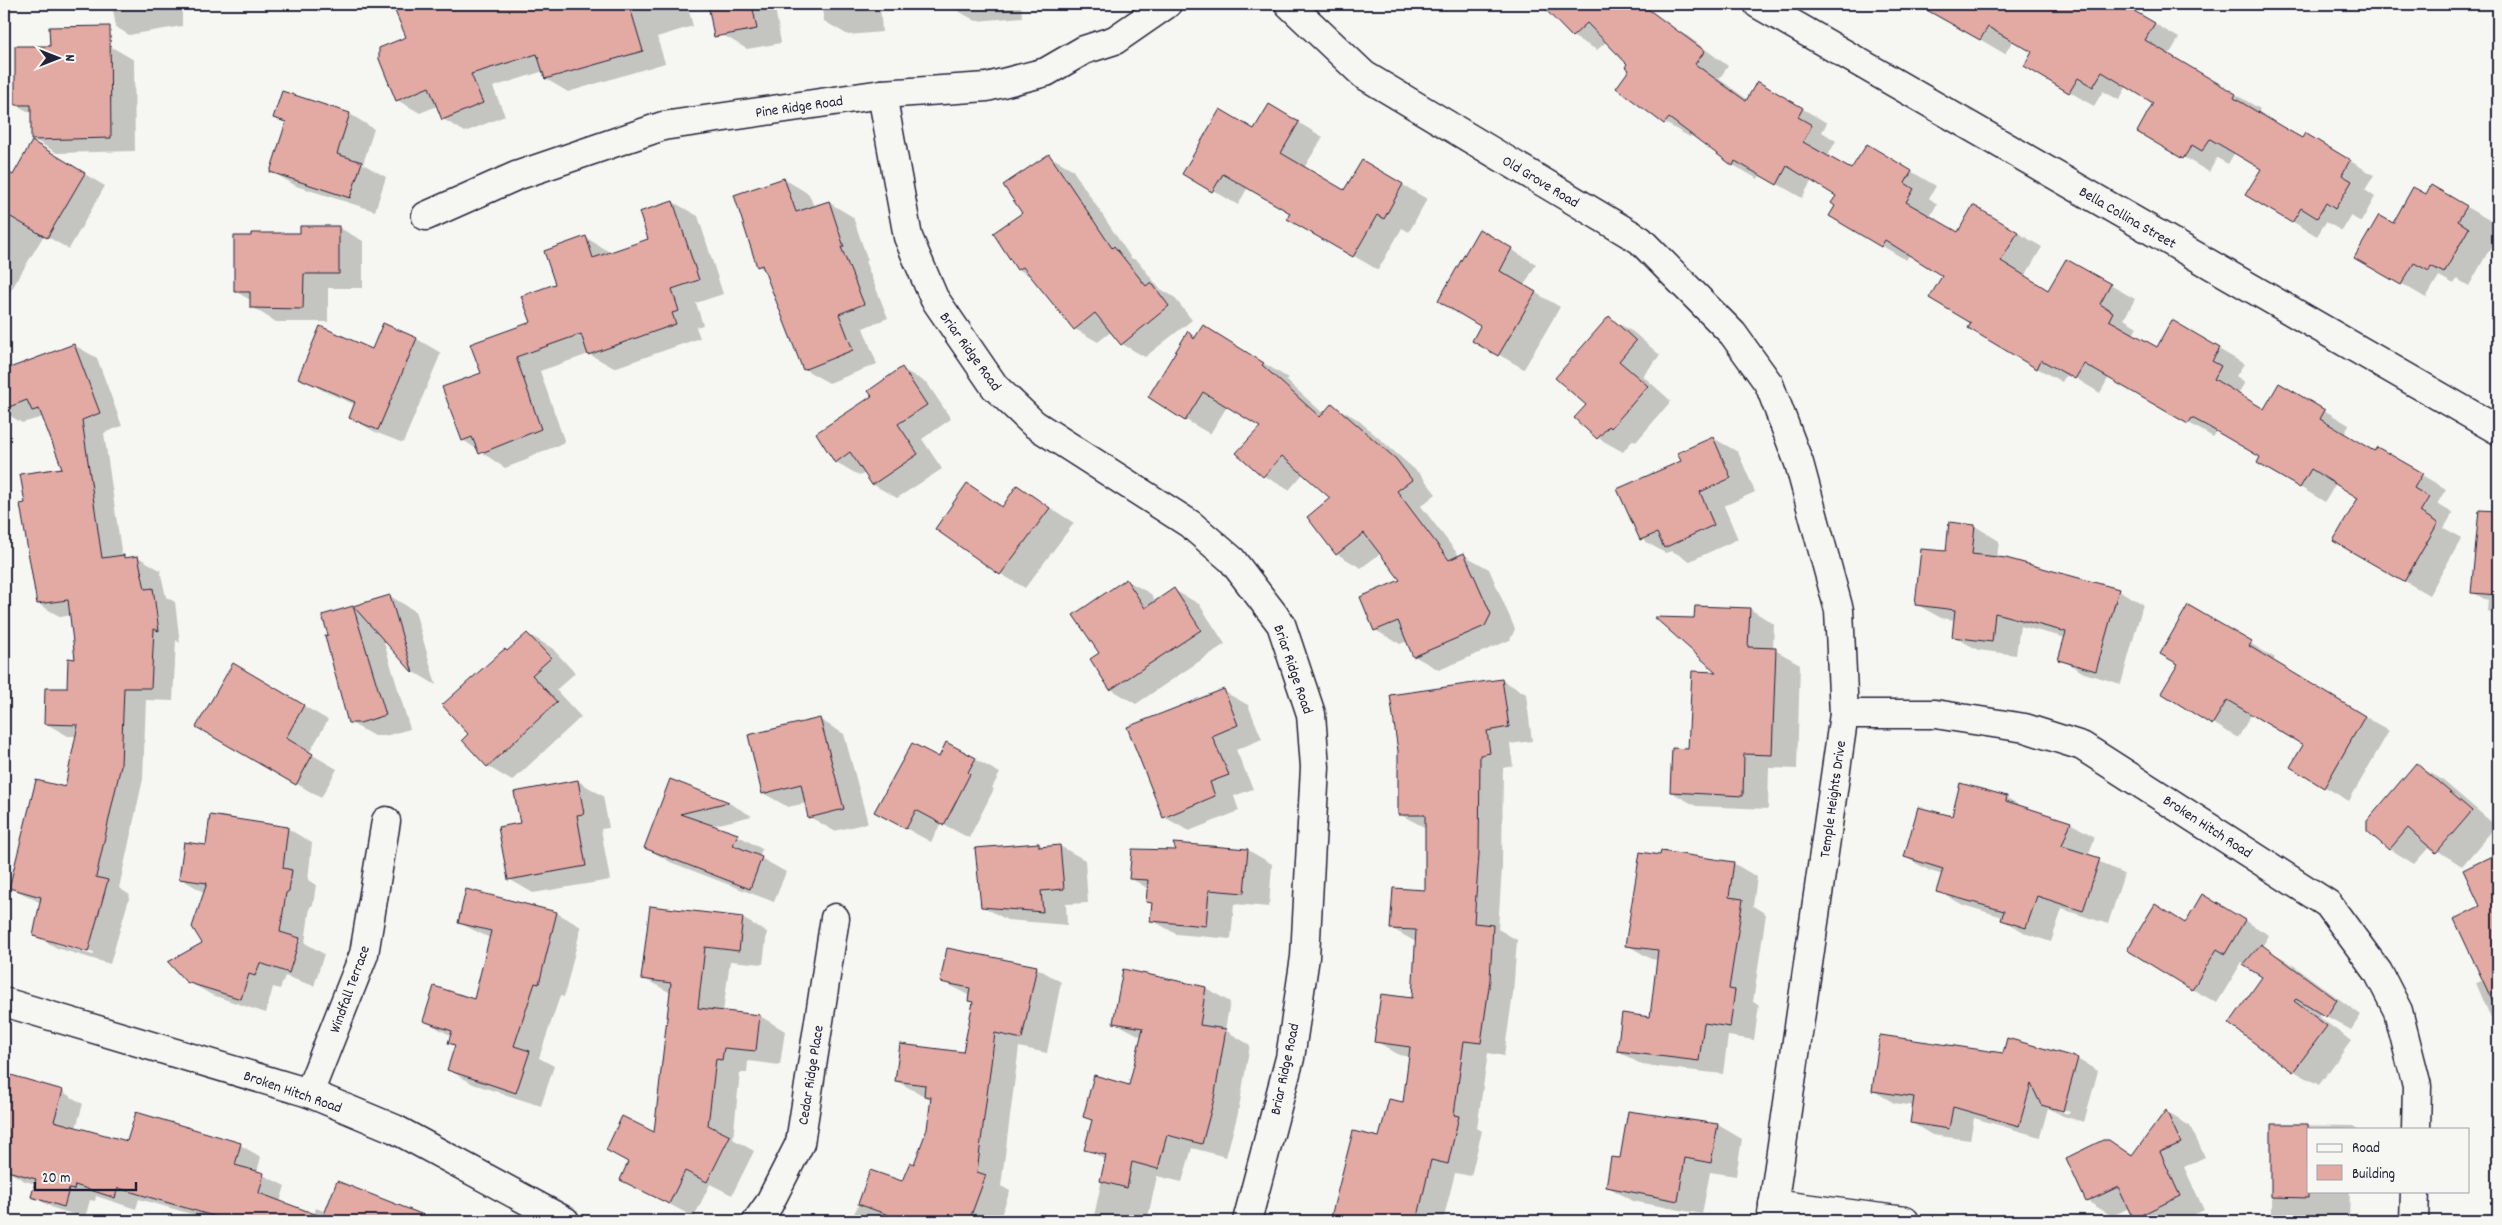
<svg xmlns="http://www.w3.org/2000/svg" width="2502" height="1225" viewBox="0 0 2502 1225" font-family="Dekko,sans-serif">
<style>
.shadow{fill:#0003;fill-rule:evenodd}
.building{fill:#e3a9a3;stroke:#22223b}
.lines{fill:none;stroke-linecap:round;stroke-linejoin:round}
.minor-casing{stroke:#22223b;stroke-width:31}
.minor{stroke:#f6f6f2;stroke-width:28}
.labels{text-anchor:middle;stroke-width:4;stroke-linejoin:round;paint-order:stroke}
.street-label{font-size:15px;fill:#22223b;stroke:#f6f6f2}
</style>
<rect width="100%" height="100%" fill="#f6f6f2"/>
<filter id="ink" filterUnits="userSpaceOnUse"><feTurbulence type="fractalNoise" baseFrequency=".02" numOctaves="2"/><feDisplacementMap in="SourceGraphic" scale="10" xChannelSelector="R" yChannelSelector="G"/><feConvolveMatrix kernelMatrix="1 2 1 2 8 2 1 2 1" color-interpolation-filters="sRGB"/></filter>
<g filter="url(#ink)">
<g class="shadow">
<path d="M112,4H182V26L129,35L116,27Z"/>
<path d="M412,4H687L693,26L657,37L665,63L568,92L546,79L544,71L493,87L505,116L465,132L443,119L437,106L420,113L397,100L407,38L396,10Z"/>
<path d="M717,4H793L775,7L781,43L747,49L723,35Z"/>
<path d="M822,4H891L880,5L882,32L848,35L824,21Z"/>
<path d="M951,4H1021L1022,17L976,21L951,7Z"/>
<path d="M1542,4H1643L1660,22L1686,35L1728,66L1719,79L1748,100L1758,83L1827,123L1822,132L1836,141L1827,157L1852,171L1892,160L1936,186L1929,198L1937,204L1930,217L1958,233L1998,221L2042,247L2025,276L2049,291L2066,260L2135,299L2124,319L2137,327L2133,335L2157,349L2173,322L2244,364L2236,376L2245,382L2238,394L2265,410L2280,384L2349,425L2344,435L2375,453L2377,449L2446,489L2437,504L2453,513L2444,528L2462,538L2429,595L2335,541L2360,497L2336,483L2325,502L2258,462L2262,457L2217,431L2213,437L2109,377L2100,393L2067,373L2062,382L2037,368L1973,322L1944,275L1910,254L1906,260L1830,215L1837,205V195L1812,180L1802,198L1760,174L1758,179L1733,165L1692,134L1690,137L1665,123L1618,88L1631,69L1607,41L1597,50L1572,36Z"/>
<path d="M1941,4H2121L2179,38L2169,55L2260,109L2258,113L2303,139L2330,149L2374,175L2365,190L2375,197L2361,222L2351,216L2342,231L2326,222L2317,236L2247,195L2263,169L2235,152L2228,164L2217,158L2209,172L2139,131L2155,102L2127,86L2119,100L2103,91L2094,106L2025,66L2034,52L2013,40L2005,54L1935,13Z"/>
<path d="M110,46L134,60L135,151L57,153L33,139V114L16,105Z"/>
<path d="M283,93L350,114L374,129L363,164L386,177L375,211L296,186L271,171L287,124L275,117Z"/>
<path d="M1294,120L1323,137L1304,168L1345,192L1362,161L1427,199L1409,232L1402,228L1378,270L1289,218L1292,213L1248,187L1238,205L1184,173L1254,130Z"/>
<path d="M32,143L105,186L69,249L44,235L4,302V171L14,177Z"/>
<path d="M1049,156L1072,169L1131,258L1138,261L1159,288L1174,297L1192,320L1145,357L1122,344L1112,331L1098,342L1075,329L1033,278L1018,269L1024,214Z"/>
<path d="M784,179L809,194L814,207L828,202L853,217L868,261H865L888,318L863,328L877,364L829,383L804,369L765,270L758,266Z"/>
<path d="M2431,187L2498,225V234L2469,286L2457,279L2454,284L2439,276L2426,298L2356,257L2427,196Z"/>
<path d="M673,202L698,216L723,294L696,303L703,325L696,327L700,338L614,368L589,354L540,371L565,443L528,457L529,459L505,468L463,440L482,374L532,323L585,237L611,253L649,239Z"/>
<path d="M338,227L363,241V288H328V322H276L252,307V301L235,291L301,234Z"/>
<path d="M1480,231L1536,264L1524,286L1560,307L1524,369L1473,340L1482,326Z"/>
<path d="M2498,317V331L2493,328Z"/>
<path d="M1609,318L1633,332L1660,355L1643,376L1671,401L1636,442L1633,440L1623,452L1598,438L1576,418L1588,405Z"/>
<path d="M383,325L417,339L441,353L403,443L375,432L350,417L356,405L324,391L299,377L373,351Z"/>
<path d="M1203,326L1288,378L1286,380L1324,414L1332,405L1357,419L1421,475L1436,494L1421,506L1460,557L1464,555L1489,569L1515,629L1510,640L1439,670L1414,656L1408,641L1400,644L1375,630L1402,581L1381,553L1361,568L1337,554L1332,498L1303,474L1289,490L1264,476L1238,453L1261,426L1228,405L1210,434L1186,420L1189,333L1197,337Z"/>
<path d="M74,345L97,358L122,426L104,433L122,557L128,559L138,557L160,570L166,597L175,602L180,643L176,640L173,701L146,700L143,779L119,888L130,895L110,964L57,948L34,935L41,903L10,887L66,788L76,736H68L45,723L68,690L77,660L71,615L61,617L38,604L26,505L63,469L43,417L22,423L4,412V371ZM56,941L94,952L93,955L56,944Z"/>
<path d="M902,369L927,383L951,419L922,439L942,469L897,498L872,484L865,473L860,476L836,462L873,397Z"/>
<path d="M1713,438L1738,452L1755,492L1724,506L1738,539L1690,561L1672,551L1665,553L1641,539L1682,462Z"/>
<path d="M968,484L1004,507L1018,487L1074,523L1025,588L1001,574L936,528Z"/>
<path d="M1975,526L1999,541L1997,558L2118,590L2143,604L2121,684L2084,673L2060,659L2066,638L2020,626L2016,655L1978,650L1953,636L1955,620L1941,618L1916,604L1947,553Z"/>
<path d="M2496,537H2498V618L2487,611L2488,601L2472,592Z"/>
<path d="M1126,580L1151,594L1156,602L1174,590L1199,604L1225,644L1136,704L1111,689L1091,660L1100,653Z"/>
<path d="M390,596L415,611L436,685L414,672L382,636L410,729L385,736H374L349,722L330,636L352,608L358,611Z"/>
<path d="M2189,607L2275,658L2273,661L2389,731L2349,801L2291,767L2305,745L2252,713L2238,738L2163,693L2180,664Z"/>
<path d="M1750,609L1774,624L1773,649L1800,664L1797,769L1769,768L1768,809L1696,806L1671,792L1719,673L1695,619Z"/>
<path d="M528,634L552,648L575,673L556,690L581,717L512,781L487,766L470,734L508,652Z"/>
<path d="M234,665L328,720L309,753L337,769L321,798L198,726Z"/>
<path d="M1502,680L1526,694L1532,741L1510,744L1513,766L1503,768L1502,868L1498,929L1517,940L1513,994L1504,1056L1488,1053L1477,1128L1482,1131L1471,1176L1455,1173L1443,1221H1331L1354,1132L1380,1139L1404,1104L1410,1057L1399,1055L1376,1041L1413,1000L1416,942L1391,928L1426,892V828L1399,814Z"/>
<path d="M1223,691L1248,705L1262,739L1236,750L1253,789L1234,796L1239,811L1189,831L1164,817Z"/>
<path d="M819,719L844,734L868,823L834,831L810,817L806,803L788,807L763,793Z"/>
<path d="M947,744L1000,773L992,788L994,789L969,838L941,823L931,842L876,812L939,759Z"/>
<path d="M2416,765L2441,779L2496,826L2462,866L2430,846L2414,864L2390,849L2368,830Z"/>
<path d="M578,781L603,796L609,828L601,829L610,880L533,893L509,879L522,824Z"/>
<path d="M671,781L729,803L752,816L711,826L737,835L762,849L759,857L786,872L774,902L670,862L646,848Z"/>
<path d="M1961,784L2007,798L2025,808L2070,823L2095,837L2088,856L2124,874L2108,924L2062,909L2051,942L2027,934L2002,919L2003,917L1963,905L1938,891L1943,875L1930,871L1905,857L1952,818Z"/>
<path d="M287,828L312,843L308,880L316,885L313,905L310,907L305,943L324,954L314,986L285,976L280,989L273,987L266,1013L212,995L187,981L204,943L205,893L180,878L207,846Z"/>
<path d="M1038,844L1044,847L1060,846L1085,860L1088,903L1066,904L1067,925L1007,920L982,906Z"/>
<path d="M1248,850L1272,864L1269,907L1234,904L1231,939L1176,934L1152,920L1153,904L1148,901L1149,889L1130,878Z"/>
<path d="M2498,855V1026L2493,1023L2476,983L2484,980L2482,907L2465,870Z"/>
<path d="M1733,863L1757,877L1753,906L1766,914L1753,1002L1759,1005L1754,1040L1728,1036L1723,1074L1642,1065L1618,1051L1651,1019L1658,960L1651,959L1627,945Z"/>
<path d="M2227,910L2269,935L2262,947L2286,960L2361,1015L2351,1030L2321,1013L2318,1016L2351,1041L2319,1085L2294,1071L2231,1023L2264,977L2242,962L2217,1003L2192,989L2186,924Z"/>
<path d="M557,913L581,927L564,997L560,996L539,1058L554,1066L541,1106L473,1084L449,1070L456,1046L450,1042L452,1036L424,1021L475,1001L490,938L459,923Z"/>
<path d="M742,918L767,932L763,964L730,961L723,1012L760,1016L785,1031L780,1065L748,1061L747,1073H740L733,1139L754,1151L732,1195L710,1184L694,1217L621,1179L655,1133L671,993L643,978Z"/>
<path d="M1037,968L1061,982L1047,1053L1019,1047L1001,1186L1010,1191L999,1221H850L859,1204L903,1183L914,1165L928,1129L932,1100L896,1081L964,1053L974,1003L970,1001V996L941,981Z"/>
<path d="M1206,988L1230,1002L1225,1030L1250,1045L1238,1113L1226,1157L1192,1148L1182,1182L1157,1176L1147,1221H1093L1106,1160L1086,1149L1093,1121L1084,1116L1130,1086L1142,1037L1114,1022Z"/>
<path d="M2077,1059L2098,1071L2084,1122L2063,1116L2048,1108L2040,1137L1974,1118L1970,1140L1932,1135L1912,1123L1914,1106L1894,1103L1874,1091ZM2058,1108L2070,1112L2069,1114L2058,1111Z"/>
<path d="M4,1074L63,1092L83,1104L76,1128L128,1142L240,1145L261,1157L257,1172L285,1186L280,1202L314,1215L316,1208L326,1212L383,1201L430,1221H216L139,1199L136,1209L96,1196L95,1201L90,1200L85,1218L53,1208L32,1196L36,1184L25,1181L4,1169L6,1161L4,1160Z"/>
<path d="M2166,1112L2190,1126L2205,1157L2184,1167L2204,1210L2181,1221H2140L2134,1218L2129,1208L2112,1216L2087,1201L2109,1142L2134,1156Z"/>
<path d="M1718,1125L1742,1139L1736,1176L1710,1172L1702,1214L1632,1201L1607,1186L1621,1159Z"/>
<path d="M2272,1125L2353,1126L2358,1129H2308V1191H2350L2349,1221H2272Z"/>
</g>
<g class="building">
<path d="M392,4H629L643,51L545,79L537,54L471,74L483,103L442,120L429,87L396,101L379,59V48L406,37Z"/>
<path d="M708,4H752L757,29L714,37Z"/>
<path d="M1540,4H1641L1705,51L1695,64L1746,101L1757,81L1803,108L1798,117L1812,125L1803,142L1851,169L1867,144L1912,171L1905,183L1914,189L1906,202L1958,232L1973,205L2018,232L2001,261L2048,290L2066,259L2111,284L2100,304L2113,312L2109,320L2157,347L2172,320L2220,348L2212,361L2221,366L2214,379L2264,409L2279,383L2325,410L2320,419L2374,451L2377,447L2423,473L2414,488L2429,497L2420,512L2438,523L2404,582L2333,541L2358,498L2311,469L2300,488L2257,463L2260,457L2207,426L2192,418L2188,424L2084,364L2075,379L2041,360L2037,369L1968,328L1971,323L1929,298L1942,276L1885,240L1881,247L1829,216L1835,206L1831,203L1836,196L1787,166L1777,185L1735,161L1733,166L1669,118L1664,124L1616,88L1629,70L1625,67L1627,64L1587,23L1572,37Z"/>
<path d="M1916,4H2122L2155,23L2145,40L2236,94L2234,98L2286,129L2302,138L2305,133L2350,160L2342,175L2352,181L2335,209L2326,203L2317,218L2301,208L2292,223L2245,195L2261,169L2210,139L2202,151L2192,145L2183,159L2137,132L2153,103L2102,72L2093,87L2078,78L2069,93L2024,66L2032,52L1988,27L1980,40Z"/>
<path d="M110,26L111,138L31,140V105H15V46H50L49,27Z"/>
<path d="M282,91L350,113L337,154L362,162L350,198L270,172L286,122L273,118Z"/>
<path d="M1269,104L1299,122L1281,153L1344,190L1362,160L1403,184L1384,219L1377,215L1353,257L1287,219L1290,213L1223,174L1212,192L1182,174L1220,109L1254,129Z"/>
<path d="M32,141L85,173L47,238L4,213V170L13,175Z"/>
<path d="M1049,154L1112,248L1114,246L1146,286L1151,282L1169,306L1121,345L1095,313L1074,330L1023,267L1017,270L993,233L1022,213L1003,185Z"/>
<path d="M784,178L796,212L829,201L844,247H841L864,304L839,314L853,350L803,370L762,265L757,267L734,195Z"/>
<path d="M2431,185L2467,206L2458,221L2469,228L2444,273L2431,266L2429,271L2414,263L2401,285L2354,258L2379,215L2393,223L2413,187L2426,194Z"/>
<path d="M673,201L699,280L672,289L679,311L672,313L676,324L588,355L581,334L516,357L541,429L479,454L472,437L462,441L442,387L481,373L470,344L531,322L521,296L555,284L544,251L586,236L593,258L648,239L639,212Z"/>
<path d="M300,226H339V274H304L303,309L250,308V292H234V236H251V233H300Z"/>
<path d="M1479,229L1512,248L1500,271L1536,292L1498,356L1472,341L1480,326L1438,301Z"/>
<path d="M1609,316L1636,341L1619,361L1648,386L1611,428L1609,426L1597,439L1574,418L1586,405L1555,378Z"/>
<path d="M383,323L417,338L378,430L349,418L355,402L298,378L320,326L372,349Z"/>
<path d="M1203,325L1264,363L1262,365L1320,417L1332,403L1396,459L1412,480L1397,491L1449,560L1464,553L1491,614L1485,626L1413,657L1398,621L1374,631L1360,597L1400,580L1364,533L1336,555L1307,517L1330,498L1282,456L1263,477L1236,453L1260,427L1203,392L1185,421L1148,397L1188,331L1194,339Z"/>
<path d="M74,344L100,413L82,420L102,558L124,555V558L138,556L145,589L153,588L159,631L154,629L151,688H124L121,765L96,877L108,880L88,952L33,936L41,897L9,888L36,780L65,787L78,725L44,724L45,688H67L68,658L75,659L68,600L37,604L20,504L25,503L20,474L62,468L39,409L32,411L27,400L4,409V370Z"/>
<path d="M902,367L927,405L898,424L918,454L872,485L850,452L835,463L816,433L872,396L868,391Z"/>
<path d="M1713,437L1731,478L1700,492L1714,525L1664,548L1657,533L1640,540L1617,489L1681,461L1677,453Z"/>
<path d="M967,483L1002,507L1017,485L1050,508L1000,575L935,529Z"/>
<path d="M2479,510L2498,511V595L2471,593Z"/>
<path d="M1949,522L1975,525L1972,554L2006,558L2119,589L2096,671L2058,660L2066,632L1995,613L1992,642L1952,637L1955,610L1915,605L1921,549L1946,551Z"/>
<path d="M1126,579L1145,608L1174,588L1201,630L1110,690L1090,659L1099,653L1073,615Z"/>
<path d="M390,595L413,673L353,606Z"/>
<path d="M2188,605L2252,642L2249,646L2365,716L2324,788L2290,767L2303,745L2227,700L2212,725L2161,693L2178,664L2160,654Z"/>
<path d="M353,606L386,715L360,723H348L325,636L328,635L322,615Z"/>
<path d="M1695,606L1750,608L1748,647L1776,648L1772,755L1744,754L1743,796L1670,792L1672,748L1688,749L1692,671L1716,672L1654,617L1694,618Z"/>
<path d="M527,633L551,658L532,675L557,702L487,767L462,740L468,734L442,705L501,652L505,649L507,651Z"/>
<path d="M233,663L304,705L286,738L313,754L296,785L196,727Z"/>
<path d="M1502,679L1509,727L1487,731L1490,753L1480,755L1479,854L1474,923L1493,925L1490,980L1481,1043L1464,1041L1454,1115L1459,1116L1448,1164L1431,1160L1417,1221H1330L1353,1131L1379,1137L1389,1099L1403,1102L1410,1047L1374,1042L1381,994L1412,998L1416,930L1390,929L1393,888L1425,890V815H1398V751L1390,695Z"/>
<path d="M1224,689L1238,725L1212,736L1229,775L1210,782L1215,796L1163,818L1127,727Z"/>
<path d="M820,718L844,809L808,818L801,784L762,794L748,735Z"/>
<path d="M946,742L976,758L968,772L970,774L944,825L916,810L906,829L874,812L912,743L939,757Z"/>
<path d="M2416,763L2472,811L2436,853L2408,828L2389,850L2367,831V821Z"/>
<path d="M670,779L729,802L680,814L738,834L733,845L762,857L750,889L644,848Z"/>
<path d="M578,780L584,814L577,815L586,866L508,880L498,827L520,823L514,792Z"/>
<path d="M1960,783L2007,796L2006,801L2071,822L2062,846L2100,858L2083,911L2037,896L2026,928L2001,920L2004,911L1936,892L1943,869L1904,857L1918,807L1952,816Z"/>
<path d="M210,815L288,827L283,868L292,870L289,891L286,893L280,932L300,938L289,973L260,963L255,976L249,974L241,999L186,982L168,962L202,943L192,927L207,883L179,879L184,842L206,845Z"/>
<path d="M1039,843V847L1060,845L1064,889L1041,891L1043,912L981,907L975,848Z"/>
<path d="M1173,843L1248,849L1244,893L1209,890L1206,926L1150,921L1152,903L1146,902L1148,880L1129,879L1132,849L1176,850Z"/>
<path d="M1661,851L1734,862L1729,897L1743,899L1729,989L1735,990L1730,1027L1704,1023L1699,1061L1617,1051L1622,1013L1650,1017L1658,950L1625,946L1640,852L1660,855Z"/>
<path d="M2498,853V1013L2454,919L2480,906L2463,870Z"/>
<path d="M466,889L557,912L539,984L535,983L514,1046L530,1051L516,1093L447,1070L455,1045L448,1043L452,1031L423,1021L434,986L474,999L491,931L458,923Z"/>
<path d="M2202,894L2245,920L2225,954L2217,949L2192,990L2127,950L2155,904L2185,923Z"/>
<path d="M650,906L743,917L739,951L705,947L698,1008L760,1015L756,1051L724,1048L722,1060L716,1059L708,1125L730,1136L707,1182L685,1171L669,1204L620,1180L628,1162L606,1150L622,1116L654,1132L671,983L641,979Z"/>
<path d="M2261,944L2337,1000L2326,1017L2296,999L2294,1001L2327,1026L2293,1072L2229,1024L2262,977L2243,965Z"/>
<path d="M947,948L1037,966L1022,1039L995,1033L977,1172L986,1175L969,1221H905L858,1204L870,1170L902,1181L910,1162L914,1164L927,1129L931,1097L924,1096L925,1085L895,1081L900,1044L963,1052L973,1002L968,1001L970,988L940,982Z"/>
<path d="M1123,969L1206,987L1200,1025L1226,1029L1214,1099L1202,1144L1167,1135L1158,1169L1132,1162L1127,1188L1100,1181L1106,1155L1084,1150L1092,1120L1083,1117L1094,1075L1129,1085L1143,1028L1113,1023Z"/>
<path d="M1880,1035L2003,1053L2007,1038L2078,1058L2063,1111L2041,1105L2031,1084L2019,1126L1953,1107L1949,1129L1910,1123L1914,1097L1872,1091Z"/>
<path d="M4,1073L63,1090L54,1121L127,1141L136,1112L241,1143L235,1165L264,1173L259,1193L323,1217L337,1181L434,1219V1221H230L118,1188L115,1198L75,1185L74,1190L69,1189L64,1207L31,1197L36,1179L4,1170Z"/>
<path d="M2166,1110L2181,1143L2160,1152L2180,1196L2133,1219L2118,1187L2086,1202L2066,1158L2103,1140H2109L2132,1156Z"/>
<path d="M1628,1111L1718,1124L1711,1163L1685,1158L1678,1201L1606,1187L1611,1157L1620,1158Z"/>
<path d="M2271,1124H2308V1198L2271,1197Z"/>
</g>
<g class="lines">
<defs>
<g id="minor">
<path d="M1289,4L1364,75L1640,240L1733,334L1769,384L1799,463L1839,610L1844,714L1771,1221"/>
<path d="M1758,4L2498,430"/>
<path d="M882,94L908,237L934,298L995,387L1034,424L1190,524L1232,560L1281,624L1311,714L1315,767L1305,957L1290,1058L1247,1221"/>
<path d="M426,216L516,176L663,126L882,94L987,87L1046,72L1084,50L1115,40L1167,4"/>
<path d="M1844,714H1935L2025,728L2082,746L2328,904L2378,972L2398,1011L2417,1086L2416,1129"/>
<path d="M4,1002L309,1093L395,1129L565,1221"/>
<path d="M309,1093L364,954L386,821"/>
<path d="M1773,1204L1905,1221"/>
<path d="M757,1221L769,1204L800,1143L835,918"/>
<path d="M2414,1221L2415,1191"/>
</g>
</defs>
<use href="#minor" class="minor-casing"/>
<use href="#minor" class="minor"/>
</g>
</g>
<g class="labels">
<g class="street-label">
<text transform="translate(799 106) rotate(-8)" y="5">Pine Ridge Road</text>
<text transform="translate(1541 181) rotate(31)" y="5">Old Grove Road</text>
<text transform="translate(2128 217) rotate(30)" y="5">Bella Collina Street</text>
<text transform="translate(971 351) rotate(54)" y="5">Briar Ridge Road</text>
<text transform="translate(1294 669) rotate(71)" y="5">Briar Ridge Road</text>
<text transform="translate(1832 799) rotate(-82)" y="5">Temple Heights Drive</text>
<text transform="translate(2208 826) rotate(33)" y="5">Broken Hitch Road</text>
<text transform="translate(349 989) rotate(-70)" y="5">Windfall Terrace</text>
<text transform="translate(1284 1069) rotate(-78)" y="5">Briar Ridge Road</text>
<text transform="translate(810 1075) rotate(-81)" y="5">Cedar Ridge Place</text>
<text transform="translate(293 1091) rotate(19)" y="5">Broken Hitch Road</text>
</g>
</g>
<rect width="2502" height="1225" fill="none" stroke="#f6f6f2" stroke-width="20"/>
<rect x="10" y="10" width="2482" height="1205" fill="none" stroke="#22223b" stroke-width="2" filter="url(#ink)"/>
<rect x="2307" y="1128" width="162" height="65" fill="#f6f6f2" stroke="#a1a1a9"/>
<rect x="2317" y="1144" width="25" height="8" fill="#f6f6f2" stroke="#a1a1a9"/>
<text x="2352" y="1152" font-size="15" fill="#22223b">Road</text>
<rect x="2317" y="1165" width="25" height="15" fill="#e3a9a3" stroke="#a1a1a9"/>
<text x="2352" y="1178" font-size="15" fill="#22223b">Building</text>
<g transform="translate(58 58) rotate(90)" stroke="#f6f6f2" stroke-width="4" paint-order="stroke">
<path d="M0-4L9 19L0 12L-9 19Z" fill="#22223b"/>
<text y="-8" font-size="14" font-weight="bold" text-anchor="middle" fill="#22223b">N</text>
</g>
<path d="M35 1182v8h101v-8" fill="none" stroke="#22223b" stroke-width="2.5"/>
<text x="42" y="1182" font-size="15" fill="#22223b" stroke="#f6f6f2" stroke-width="4" paint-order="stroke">20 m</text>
</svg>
